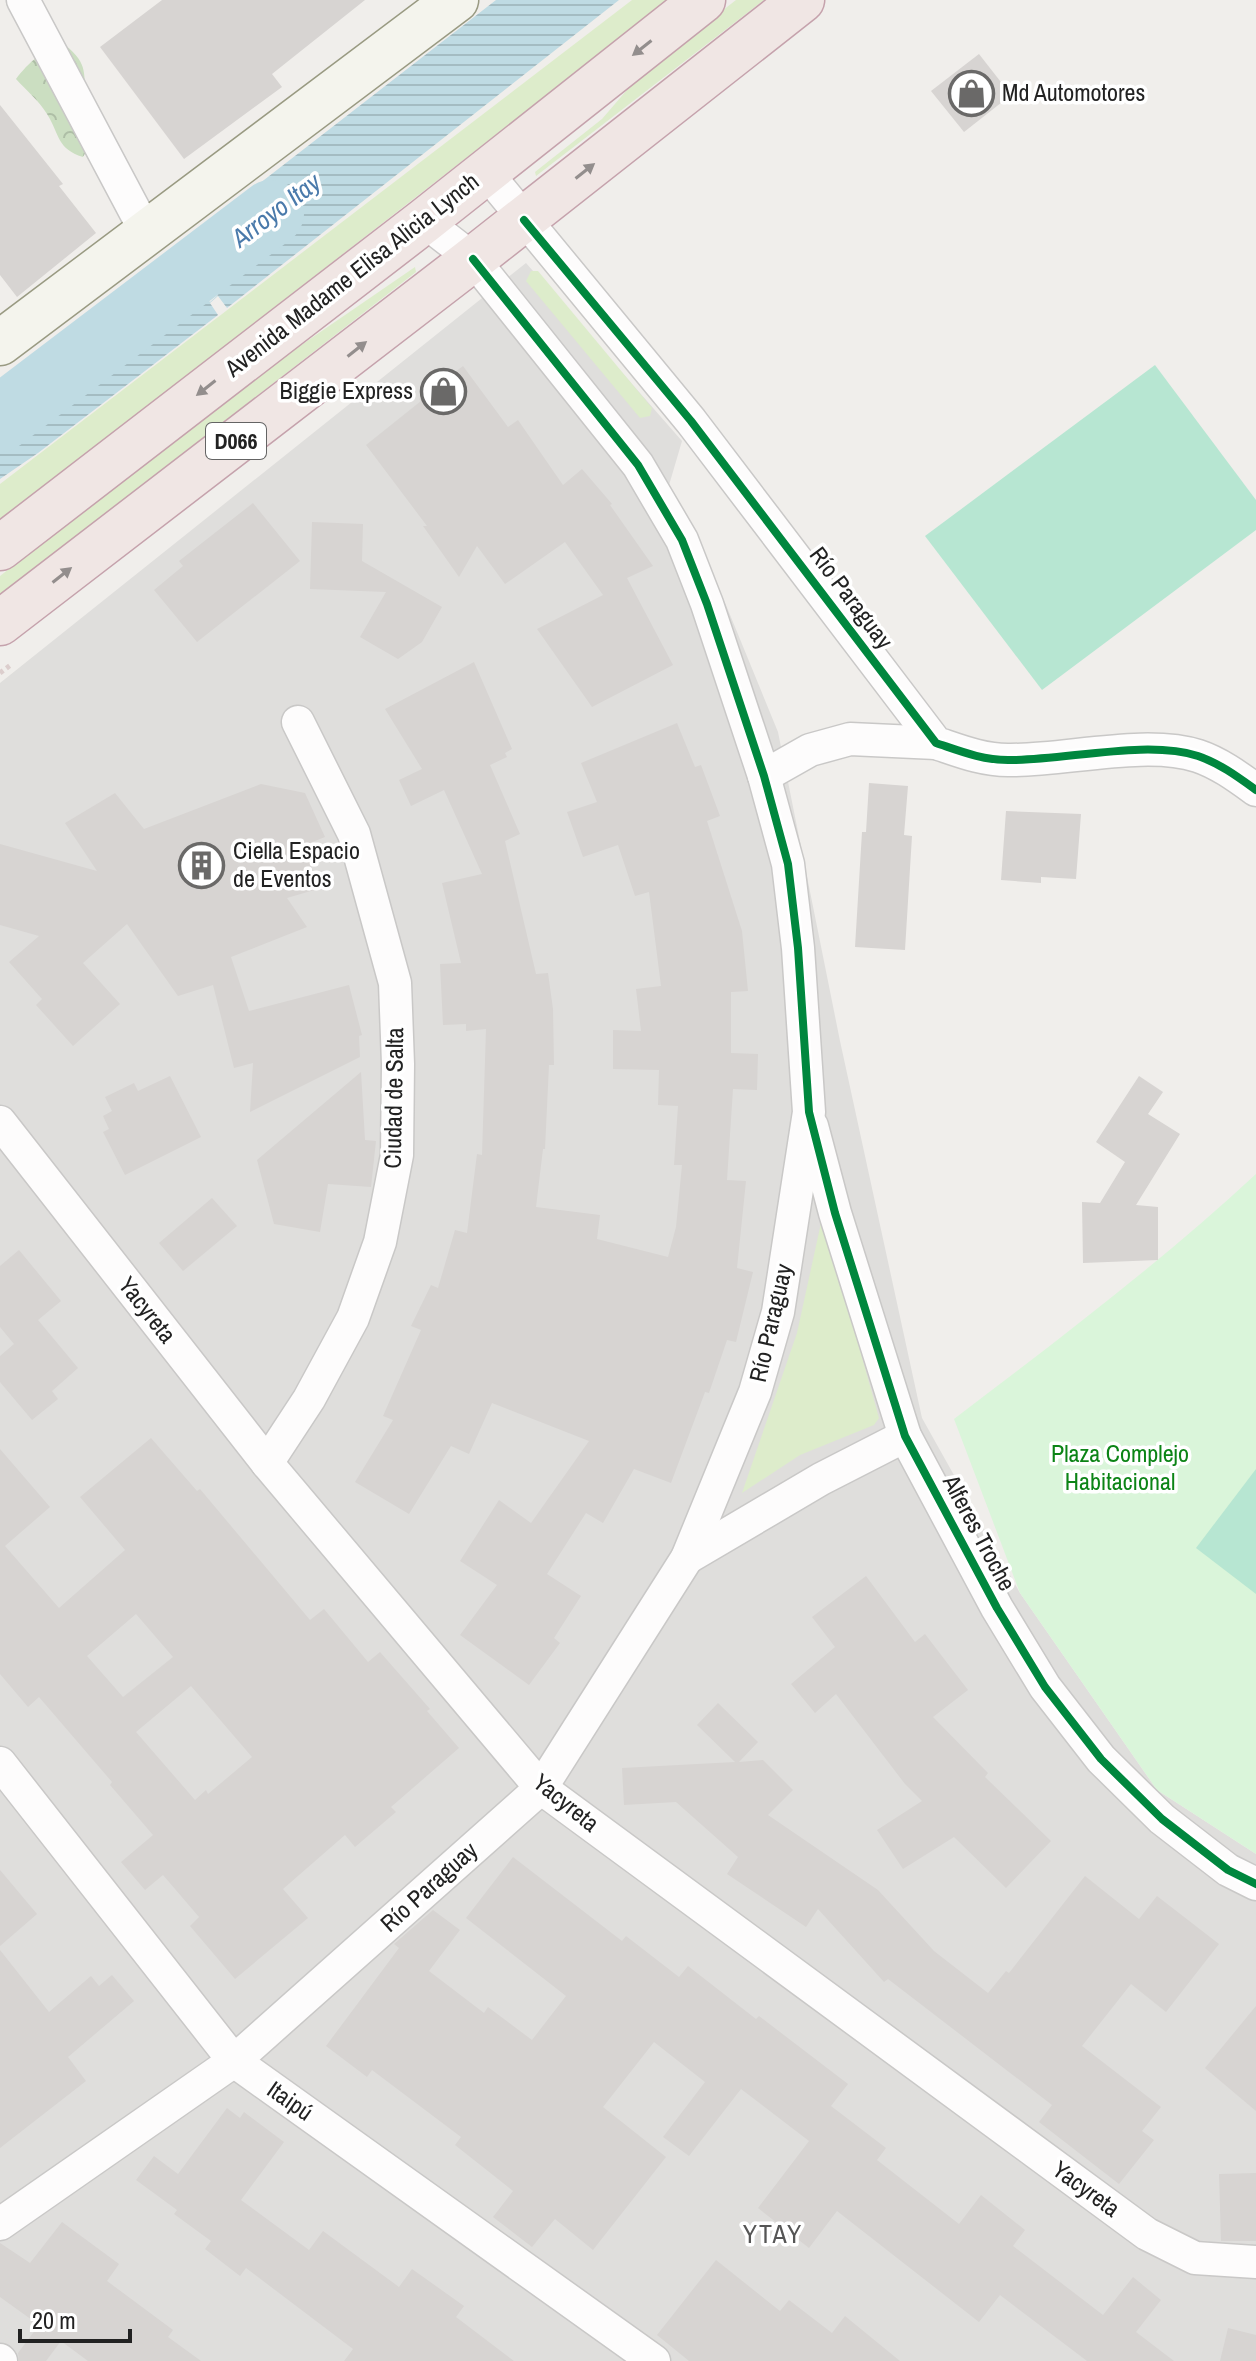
<svg xmlns="http://www.w3.org/2000/svg" width="1256" height="2361" viewBox="0 0 1256 2361" font-family="'Archivo Narrow',sans-serif">
<style>
.residential{fill:#dfdedc}
.grass{fill:#ddeccb}
.forest{fill:url(#forest-crowns)}
.park{fill:#daf5da}
.pitch{fill:#b7e6d2}
.water{fill:url(#water-rules)}
.lines{fill:none;stroke-linecap:round;stroke-linejoin:round}
.river{stroke:#bfdbe3;stroke-width:66}
.building{fill:#d7d4d2;fill-rule:evenodd}
.minor-casing{stroke:#c9c8c7;stroke-width:35}
.secondary-casing{stroke:#999a82;stroke-width:47}
.trunk-casing{stroke:#c5a2ac;stroke-width:47}
.path{stroke:#dccecd;stroke-width:5;stroke-dasharray:4 4;stroke-linecap:butt}
.minor{stroke:#fdfcfc;stroke-width:32}
.secondary{stroke:#f4f4ed;stroke-width:44}
.trunk{stroke:#f0e6e4;stroke-width:44}
.cycleway-casing{stroke:#fff;stroke-width:13}
.cycleway{stroke:#00873e;stroke-width:8}
.oneway{fill:#938e8d}
.labels{text-anchor:middle;stroke-width:7;stroke-linejoin:round;paint-order:stroke}
.shield{fill:#fff;stroke:#646464;stroke-width:2}
.shield-label{font-size:22px;font-weight:bold;fill:#222}
.poi-label{font-size:24px;fill:#222;stroke:#fff;text-anchor:start}
.street-label{font-size:24px;fill:#222;stroke:#fff}
.park-label{font-size:24px;fill:#0c8416;stroke:#fff}
.water-label{font-size:26px;font-style:italic;fill:#4a7aab;stroke:#fff}
.neighbourhood-label{font-size:26px;letter-spacing:2px;fill:#555;stroke:#fff}
</style>
<defs>
<pattern id="forest-crowns" width="20" height="18" patternUnits="userSpaceOnUse" patternTransform="scale(2)"><rect width="20" height="18" fill="#cbdec1"/><path d="M2 6a3 3 0 1 1 6 0M12 15a3 3 0 1 1 6 0" fill="none" stroke="#aebea6"/></pattern>
<pattern id="water-rules" width="6" height="5" patternUnits="userSpaceOnUse" patternTransform="scale(2)"><rect width="6" height="5" fill="#bfdbe3"/><path d="M0 2.5h6" fill="none" stroke="#a4bcc2"/></pattern>
</defs>
<rect width="100%" height="100%" fill="#f0eeeb"/>
<path class="residential" d="M526,263L682,441L667,492L726,605L778,732L840,1041L922,1418L1020,1593L1157,1790L1256,1854V2361H0V683Z"/>
<g class="grass">
<path d="M632,0H669L0,521V484Z"/>
<path d="M736,0H764L536,176L535,172L602,119L639,76Z"/>
<path d="M415,267L416,272L0,596V576L249,381Z"/>
<path d="M531,271H538L652,408L650,416L640,418L526,281Z"/>
<path d="M821,1223L826,1229L879,1418L874,1425L800,1455L742,1493L797,1333Z"/>
</g>
<path class="forest" d="M65,45C90,65 82,73 87,101C89,111 94,121 98,131L83,157C57,149 60,135 47,114C39,101 26,90 16,79C29,62 43,49 65,45Z"/>
<path class="park" d="M1256,1174V1854L1157,1790L1020,1593L954,1419C1058,1340 1161,1262 1256,1174Z"/>
<g class="pitch">
<path d="M1155,365L1256,500V530L1042,690L925,536Z"/>
<path d="M1256,1469V1594L1196,1548Z"/>
</g>
<path class="water" d="M496,0H619L227,308L218,296L210,303L218,315L38,453L0,479V385L170,253L210,302L218,295L180,245Z"/>
<g class="lines">
<path class="river" d="M0,419L271,213"/>
</g>
<g class="building">
<path d="M162,0H365L272,74L282,87L184,159L100,47Z"/>
<path d="M979,54L1011,95L964,132L931,91Z"/>
<path d="M0,105L63,184L59,186L96,233L17,297L0,275Z"/>
<path d="M463,366L508,427L518,420L563,485L582,469L612,504L610,505L653,566L627,578L673,665L592,707L537,629L603,595L565,542L505,584L477,546L459,577L423,526H427L366,445L421,401L419,399Z"/>
<path d="M253,503L300,561L197,642L154,590L183,566L179,561Z"/>
<path d="M312,522L363,524L362,561L442,607L422,642L398,659L360,637L386,592L310,589Z"/>
<path d="M474,662L512,749L505,753L507,757L490,765L520,834L505,841L536,974L548,973L553,1009L554,1065H549L545,1149H543L536,1207L600,1215L597,1239L668,1257L676,1227L682,1165H674L678,1106L658,1105L659,1070L613,1069V1030L641,1031L636,989L661,986L649,892L635,896L618,845L583,857L567,812L597,802L581,763L677,723L695,767L701,765L720,816L707,821L742,931L748,991L731,992V1053L758,1054L757,1090L733,1089L727,1180L746,1181L737,1268L753,1272L736,1342L727,1340L709,1393L705,1392L671,1483L634,1469L603,1523L586,1513L547,1574L581,1596L554,1638L560,1643L529,1685L460,1635L497,1585L460,1561L499,1500L531,1523L589,1441L492,1403L469,1454L451,1446L409,1514L355,1482L393,1420L383,1416L421,1330L411,1326L431,1285L438,1288L455,1230L467,1233L477,1154L482,1155L486,1029L466,1031V1024L443,1025L440,964L461,963L442,883L482,874L444,790L411,806L399,780L422,769L385,709Z"/>
<path d="M869,783L908,786L904,835L912,836L905,950L855,947L862,832H866Z"/>
<path d="M261,784L305,793L325,837L302,846L321,888L287,898L307,927L231,957L249,1011L349,985L362,1035L359,1036L360,1057L250,1112L253,1063L234,1068L213,985L178,996L127,924L83,963L120,1004L73,1046L36,1005L42,999L9,962L39,936L0,925V844L97,871L65,823L115,793L144,829Z"/>
<path d="M1006,811L1081,814L1076,879L1041,877V883L1001,880Z"/>
<path d="M361,1072L365,1140L376,1141L371,1187L328,1184L320,1232L274,1224L257,1160Z"/>
<path d="M170,1076L201,1137L125,1175L103,1132L109,1129L103,1116L112,1111L105,1097L134,1083L138,1091Z"/>
<path d="M1139,1076L1163,1092L1148,1114L1180,1134L1136,1205L1158,1207V1260L1083,1263L1082,1202L1100,1203L1125,1162L1096,1142Z"/>
<path d="M212,1198L237,1226L183,1271L159,1243Z"/>
<path d="M19,1250L61,1301L38,1320L78,1368L52,1391L58,1399L32,1420L0,1382V1356L14,1344L0,1327V1266Z"/>
<path d="M151,1438L197,1491L200,1489L310,1620L324,1609L368,1662L380,1652L430,1709L427,1711L459,1748L391,1807L396,1812L355,1847L345,1835L283,1889L308,1918L235,1979L190,1926L199,1917L163,1875L145,1890L121,1862L153,1835L110,1785L112,1782L39,1697L28,1707L0,1674V1449L50,1507L5,1546L59,1608L125,1550L80,1497ZM136,1614L173,1657L123,1697L87,1656ZM191,1686L252,1757L208,1794L206,1790L195,1800L136,1732Z"/>
<path d="M866,1576L915,1642L925,1634L968,1690L933,1717L988,1773L985,1777L1051,1841L1006,1888L954,1837L903,1869L877,1830L922,1801L905,1784L836,1694L815,1713L791,1684L835,1647L812,1617Z"/>
<path d="M718,1703L758,1742L739,1762L763,1760L793,1790L768,1815L878,1890L934,1951L988,1993L1006,1971L1009,1973L1085,1876L1139,1919L1157,1896L1219,1944L1166,2012L1131,1984L1082,2046L1161,2107L1142,2131L1154,2140L1119,2184L1039,2122L1052,2105L888,1979L884,1982L818,1909L806,1927L727,1874L738,1857L676,1802L624,1805L622,1768L735,1762L697,1725Z"/>
<path d="M513,1857L622,1941L626,1936L679,1977L688,1966L756,2019L759,2016L848,2084L831,2106L886,2148L877,2160L959,2224L981,2195L1025,2230L1013,2246L1103,2315L1133,2277L1161,2300L1136,2332L1174,2361H1087L1000,2295L979,2322L837,2211L809,2248L758,2208L809,2141L741,2089L689,2156L663,2137L705,2082L654,2042L603,2107L666,2157L593,2250L555,2219L532,2247L493,2217L513,2191L455,2145L461,2137L372,2070L367,2077L326,2046L399,1948L394,1944L433,1910L460,1930L429,1971L484,2013L488,2007L532,2040L566,1996L466,1918Z"/>
<path d="M0,1870L37,1914L0,1946Z"/>
<path d="M0,1950L49,2012L91,1976L99,1986L112,1975L134,2001L68,2057L86,2081L0,2148Z"/>
<path d="M1256,2006V2111L1205,2068Z"/>
<path d="M227,2108L240,2118L244,2112L284,2142L241,2200L309,2250L323,2231L399,2287L412,2269L464,2306L456,2317L514,2361H344L353,2349L246,2268L240,2276L205,2249L211,2241L174,2214L177,2210L136,2180L154,2156L178,2174Z"/>
<path d="M1256,2173V2241H1221L1219,2174Z"/>
<path d="M62,2222L119,2264L107,2281L173,2330L168,2337L201,2361H88L61,2341L46,2361H19L18,2353L39,2325L0,2297V2243L30,2263Z"/>
<path d="M716,2260L780,2311L789,2300L832,2333L845,2316L900,2361H689L657,2335Z"/>
<path d="M1228,2328L1256,2335V2361H1220Z"/>
</g>
<g class="lines">
<defs>
<g id="minor">
<path d="M23,0L146,232"/>
<path d="M485,171L691,421L936,743C960,751 982,760 1008,760C1063,761 1146,739 1198,756C1219,763 1238,777 1256,790"/>
<path d="M764,776L810,750L850,739L936,743"/>
<path d="M0,1122L267,1463L541,1788L1147,2234L1195,2258L1256,2262"/>
<path d="M812,1126L835,1213L905,1436L997,1608L1045,1687L1101,1759L1162,1819L1228,1870L1256,1884"/>
<path d="M267,1463L309,1399L353,1318L380,1242L397,1155L398,1064L395,983L354,834L298,722"/>
<path d="M687,1558L821,1479L905,1436"/>
<path d="M0,1763L234,2061L654,2361"/>
<path d="M0,2224L234,2061L541,1788L687,1558L755,1392L778,1312L809,1112L798,948L788,864L764,776L707,604L682,540L638,465L473,259L424,221"/>
<path d="M0,2360L1,2361"/>
</g>
<path id="secondary" d="M0,343L456,0"/>
<g id="trunk">
<path d="M0,548L424,221L703,0"/>
<path d="M0,623L473,259L802,0"/>
</g>
</defs>
<use href="#minor" class="minor-casing"/>
<use href="#secondary" class="secondary-casing"/>
<use href="#trunk" class="trunk-casing"/>
<path class="path" d="M0,673L12,664"/>
<use href="#minor" class="minor"/>
<use href="#secondary" class="secondary"/>
<use href="#trunk" class="trunk"/>
<defs>
<g id="cycleway">
<path d="M524,220L691,421L936,743C960,751 982,760 1008,760C1063,761 1146,739 1198,756C1219,763 1238,777 1256,790"/>
<path d="M473,259L638,465L682,540L707,604L764,776L788,864L798,948L809,1112L835,1213L905,1436L997,1608L1045,1687L1101,1759L1162,1819L1228,1870L1256,1884"/>
</g>
</defs>
<use href="#cycleway" class="cycleway-casing"/>
<use href="#cycleway" class="cycleway"/>
</g>
<defs><path id="oneway-solid" d="M-6-.8H1V-3.2L6.5 0L1 3.2V.8H-6Z" transform="scale(2)"/></defs>
<g class="oneway">
<use href="#oneway-solid" transform="translate(642 48) rotate(142)"/>
<use href="#oneway-solid" transform="translate(585 171) rotate(-38)"/>
<use href="#oneway-solid" transform="translate(357 349) rotate(-38)"/>
<use href="#oneway-solid" transform="translate(206 388) rotate(142)"/>
<use href="#oneway-solid" transform="translate(62 575) rotate(-38)"/>
</g>
<defs>
<symbol id="shop-ring" viewBox="-11 -11 22 22"><circle r="9.5" fill="#fff" stroke="#6a6968" stroke-width="1.5"/><path d="M-5-2.5h2.3a2.7 3.5 0 0 1 5.4 0H5L5.5 6h-11ZM-1.5-2.5h3a1.5 2.3 0 0 0-3 0Z" fill="#6a6968"/></symbol>
<symbol id="building-ring" viewBox="-11 -11 22 22"><circle r="9.5" fill="#fff" stroke="#6a6968" stroke-width="1.5"/><path d="M-4-6H4V6H1V3H-1V6H-4ZM-2.5-4.3h1.7v1.8h-1.7ZM.8-4.3h1.7v1.8H.8ZM-2.5-1h1.7V.8h-1.7ZM.8-1h1.7V.8H.8Z" fill="#6a6968"/></symbol>
</defs>
<g fill-rule="evenodd">
<use href="#shop-ring" x="946" y="68" width="51" height="51"/>
<use href="#shop-ring" x="418" y="366" width="51" height="51"/>
<use href="#building-ring" x="176" y="840" width="51" height="51"/>
</g>
<g class="labels">
<rect class="shield" x="206" y="423" width="60" height="36" rx="6"/>
<g class="shield-label">
<text x="236" y="449">D066</text>
</g>
<g class="poi-label">
<text x="1002" y="101">Md Automotores</text>
<text x="413" y="399" text-anchor="end">Biggie Express</text>
<text x="233" y="859">Ciella Espacio<tspan x="233" dy="28">de Eventos</tspan></text>
</g>
<g class="street-label">
<text transform="translate(352 275) rotate(-38)" y="8">Avenida Madame Elisa Alicia Lynch</text>
<text transform="translate(851 598) rotate(53)" y="8">Río Paraguay</text>
<text transform="translate(394 1098) rotate(-89)" y="8">Ciudad de Salta</text>
<text transform="translate(147 1310) rotate(52)" y="8">Yacyreta</text>
<text transform="translate(771 1323) rotate(-77)" y="8">Río Paraguay</text>
<text transform="translate(979 1533) rotate(62)" y="8">Alferes Troche</text>
<text transform="translate(566 1803) rotate(39)" y="8">Yacyreta</text>
<text transform="translate(429 1887) rotate(-42)" y="8">Río Paraguay</text>
<text transform="translate(290 2101) rotate(35)" y="8">Itaipú</text>
<text transform="translate(1086 2189) rotate(36)" y="8">Yacyreta</text>
</g>
<g class="park-label">
<text x="1120" y="1462">Plaza Complejo<tspan x="1120" dy="28">Habitacional</tspan></text>
</g>
<g class="water-label">
<text transform="translate(276 210) rotate(-37)" y="9">Arroyo Itay</text>
</g>
<g class="neighbourhood-label">
<text x="773" y="2243">YTAY</text>
</g>
</g>
<path d="M20 2329v12h110v-12" fill="none" stroke="#222222" stroke-width="4"/>
<text x="32" y="2329" font-size="24" fill="#222222" stroke="#ffffff" stroke-width="6" paint-order="stroke">20 m</text>
</svg>
